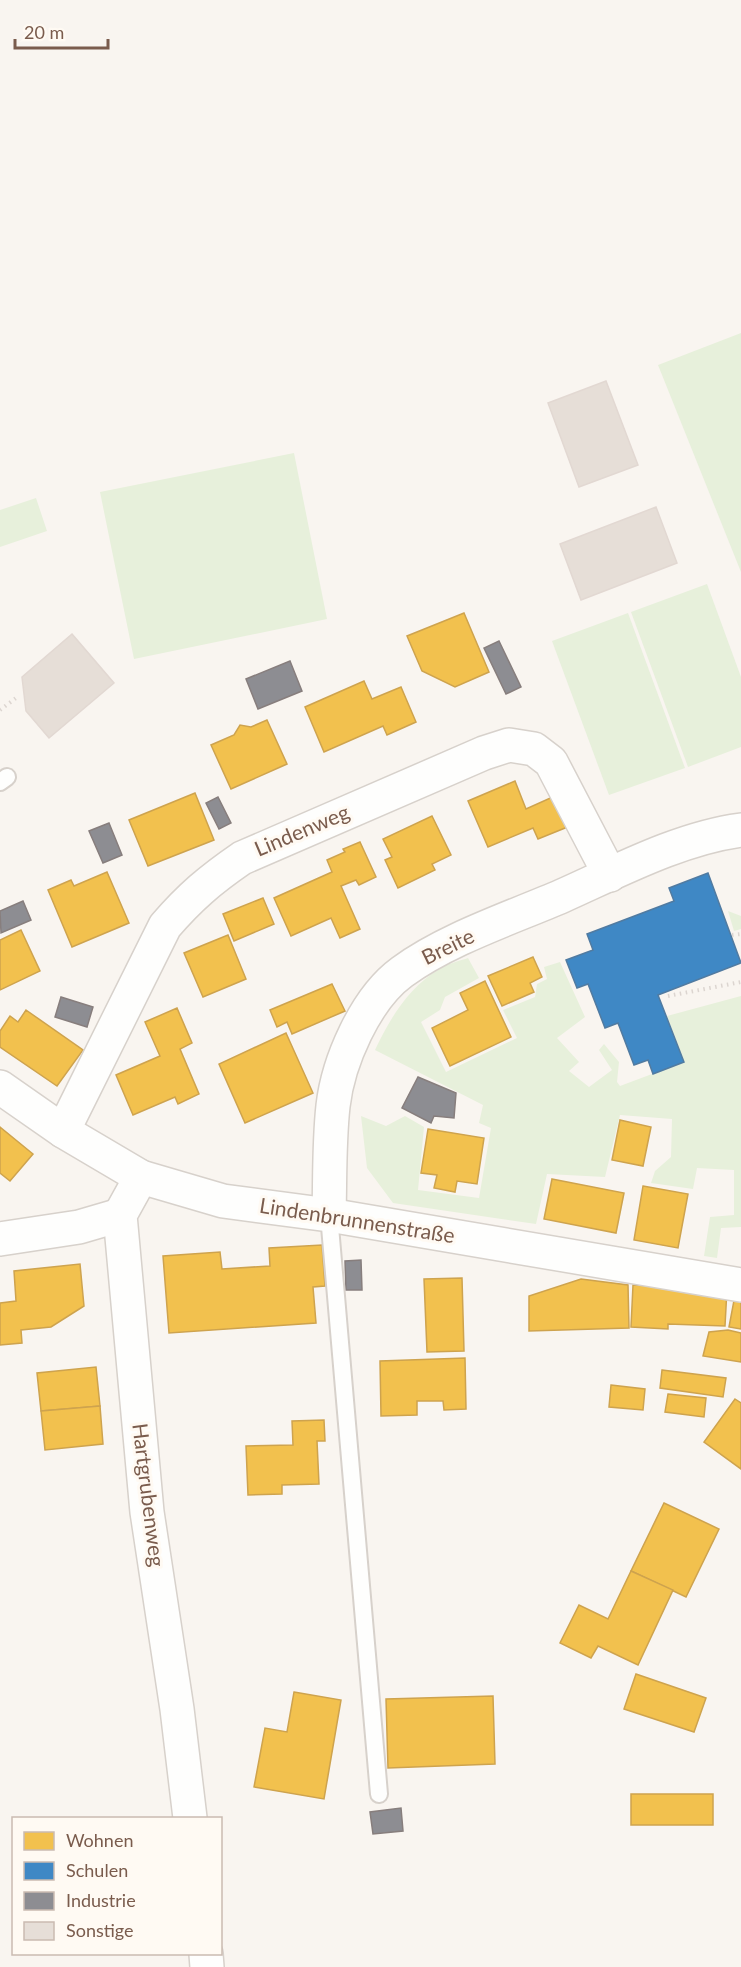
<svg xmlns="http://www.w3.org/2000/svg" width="741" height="1967" viewBox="0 0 741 1967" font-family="Lato,sans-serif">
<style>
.green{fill:#e7f0db}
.homes{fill:#f2c14e;stroke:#cea34e;stroke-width:1.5}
.schools{fill:#3f88c5;stroke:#517ba1;stroke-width:1.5}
.industry{fill:#8d8d92;stroke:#877e7d;stroke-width:1.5}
.building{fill:#e6ded7;stroke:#e2d8d2;stroke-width:1.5}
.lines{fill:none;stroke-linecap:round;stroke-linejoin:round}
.lane-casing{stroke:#d7d1cb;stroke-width:20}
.street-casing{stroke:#d7d1cb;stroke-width:36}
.path{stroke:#dcd5d0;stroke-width:4;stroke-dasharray:1.5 4.5;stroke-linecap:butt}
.lane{stroke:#fefefd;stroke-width:16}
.street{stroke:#fefefd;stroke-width:33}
.labels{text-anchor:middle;stroke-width:6;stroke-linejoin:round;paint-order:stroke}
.street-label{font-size:21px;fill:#7a5c4d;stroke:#fffaf3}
</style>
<rect width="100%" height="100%" fill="#f9f5f0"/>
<g class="green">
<path d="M741,333V572L658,365Z"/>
<path d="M294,453L327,619L134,659L100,492Z"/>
<path d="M36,498L47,531L0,547V510Z"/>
<path d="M707,584L741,677V747L688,767L631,612Z"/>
<path d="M628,613L685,768L609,795L552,641Z"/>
<path d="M728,911L741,916V929L734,931Z"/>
<path d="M468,958L479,978L445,997L440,1010L421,1022L446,1072L517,1038L503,1010L535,997L537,984L547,979L544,967L560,962L585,1017L557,1038L579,1062L569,1071L589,1087L612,1070L599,1050L604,1044L619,1062L617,1082L620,1086L684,1062L667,1016L741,996V1227L721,1228L717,1258L704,1256L710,1217L734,1215V1170L697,1168L693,1189L651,1183L655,1171L671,1157L672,1119L620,1115L605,1177L547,1174L536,1224L393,1203L367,1168L361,1116L386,1126L405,1116L424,1127L418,1190L479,1198L491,1128L479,1123L483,1105L375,1050C389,1020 408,988 438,970C446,964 459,961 468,958Z"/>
</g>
<g class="homes">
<path d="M464,613L489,672L455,687L422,671L407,636Z"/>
<path d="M364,681L372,699L401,687L416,722L387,735L383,726L324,752L305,707Z"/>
<path d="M267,720L287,764L231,789L211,745L234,735L240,725L251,727Z"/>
<path d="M515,781L526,809L557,795L570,826L538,839L533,828L488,847L468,801Z"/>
<path d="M195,793L214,840L148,866L129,820Z"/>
<path d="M432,816L451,855L432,864L435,870L398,888L385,860L392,857L383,839Z"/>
<path d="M360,842L376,877L359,885L356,880L341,886L360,929L340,938L331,918L291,936L274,898L332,872L327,860L345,852L343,849Z"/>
<path d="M107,872L129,923L72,947L48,890L71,880L74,886Z"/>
<path d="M263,898L274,924L234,941L223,914Z"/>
<path d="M21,930L40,971L0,990V940Z"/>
<path d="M228,935L246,979L203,997L184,953Z"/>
<path d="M533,957L542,977L530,983L534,992L502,1006L488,976Z"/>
<path d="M485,981L511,1037L450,1066L432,1028L468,1010L460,993Z"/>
<path d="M332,984L345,1011L292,1034L287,1022L277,1027L270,1010Z"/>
<path d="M177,1008L192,1043L180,1049L199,1094L178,1104L175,1097L133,1115L116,1075L160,1056L145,1022Z"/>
<path d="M26,1010L83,1050L57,1086L0,1047V1031L10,1016L18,1022Z"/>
<path d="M286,1033L313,1093L245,1123L219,1064Z"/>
<path d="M620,1120L651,1127L643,1166L612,1160Z"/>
<path d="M0,1127L33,1154L10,1181L0,1173Z"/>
<path d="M428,1129L484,1138L477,1184L457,1181L455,1192L434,1188L437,1175L421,1173Z"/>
<path d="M552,1179L624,1193L616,1233L544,1219Z"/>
<path d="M643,1186L688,1194L678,1248L634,1240Z"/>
<path d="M322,1245L325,1286L313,1287L316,1323L169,1333L163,1256L220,1252L222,1269L270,1266L269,1248Z"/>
<path d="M80,1264L84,1306L51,1327L21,1330L22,1343L0,1345V1303L16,1301L14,1271Z"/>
<path d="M462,1278L464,1351L427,1352L424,1279Z"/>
<path d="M581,1279L628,1285L629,1328L529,1331V1296Z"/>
<path d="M633,1285L727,1289L725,1326L668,1324V1329L631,1327Z"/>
<path d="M735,1295L741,1296V1329L729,1327Z"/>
<path d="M728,1330L741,1333V1362L703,1356L709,1332Z"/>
<path d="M465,1358L466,1409L444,1410L443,1401H417V1415L381,1416L380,1361Z"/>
<path d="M96,1367L100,1406L41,1411L37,1373Z"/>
<path d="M662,1370L726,1378L723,1397L660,1388Z"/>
<path d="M611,1385L645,1389L643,1410L609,1407Z"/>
<path d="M668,1394L706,1398L704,1417L665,1412Z"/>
<path d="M735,1399L741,1403V1469L704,1442Z"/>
<path d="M100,1406L103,1444L45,1450L41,1411Z"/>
<path d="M324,1420L325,1441H317L319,1484L282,1485V1494L248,1495L246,1446L293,1445L292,1421Z"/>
<path d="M664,1503L719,1529L686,1597L631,1571Z"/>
<path d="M631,1571L673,1590L638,1665L598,1646L591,1658L560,1643L579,1605L608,1619Z"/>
<path d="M636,1674L706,1698L694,1732L624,1709Z"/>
<path d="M294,1692L341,1700L324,1799L254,1787L265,1728L287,1732Z"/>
<path d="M493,1696L495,1764L388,1768L386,1699Z"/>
<rect x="631" y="1794" width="82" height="31"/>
</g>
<path class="schools" d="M708,873L741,963L658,995L684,1062L653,1074L648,1060L634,1065L618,1023L605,1028L588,984L577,988L566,960L593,950L587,934L674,901L669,888Z"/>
<g class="industry">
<path d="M499,641L521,687L506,694L484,648Z"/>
<path d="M290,661L302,691L258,709L246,679Z"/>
<path d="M218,797L231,823L219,829L206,803Z"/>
<path d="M109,823L122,855L103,863L89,831Z"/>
<path d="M23,901L31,920L1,933L0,911Z"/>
<path d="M61,997L93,1007L87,1027L55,1017Z"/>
<path d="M418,1077L456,1093L454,1118L434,1116L431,1123L402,1108Z"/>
<path d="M361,1260L362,1290H346L345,1261Z"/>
<path d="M401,1808L403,1831L373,1834L370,1812Z"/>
</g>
<g class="building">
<path d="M606,381L638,465L579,487L548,403Z"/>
<path d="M656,507L677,563L581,600L560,544Z"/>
<path d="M72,634L114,683L49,738L26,711L22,677Z"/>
</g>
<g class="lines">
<defs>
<g id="lane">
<path d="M0,782L7,777"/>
<path d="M329,1215L379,1794"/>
</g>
<g id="street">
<path d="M0,1087L63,1131L141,1177L223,1201L329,1215L741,1285"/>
<path d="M63,1131L165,926C190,897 210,880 242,858L484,753L509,745L534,749L551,762L610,875"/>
<path d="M141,1177L120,1215L147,1512L177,1709L190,1818"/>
<path d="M329,1215C330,1179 329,1142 333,1106C338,1062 365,999 402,972C447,939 511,918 562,896C618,871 680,838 741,830"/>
<path d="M0,1239L79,1227L120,1215"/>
<path d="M206,1954L207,1967"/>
</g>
</defs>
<use href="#lane" class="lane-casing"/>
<use href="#street" class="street-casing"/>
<g class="path">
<path d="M0,710L16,698"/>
<path d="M732,935L741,934"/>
<path d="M668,996L741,982"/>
</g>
<use href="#lane" class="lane"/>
<use href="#street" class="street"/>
</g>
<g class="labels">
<g class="street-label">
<text transform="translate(302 831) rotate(-23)" y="7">Lindenweg</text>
<text transform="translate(448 947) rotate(-26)" y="7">Breite</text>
<text transform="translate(357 1221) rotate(9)" y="7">Lindenbrunnenstraße</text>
<text transform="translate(148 1495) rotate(83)" y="7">Hartgrubenweg</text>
</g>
</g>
<rect x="12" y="1817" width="210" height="138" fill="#fffaf3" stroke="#cabbb1" stroke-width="1.5"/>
<rect x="24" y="1832" width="30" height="18" fill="#f2c14e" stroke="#cabbb1" stroke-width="1.5"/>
<text x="66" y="1847" font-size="18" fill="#7a5c4d">Wohnen</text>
<rect x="24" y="1862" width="30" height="18" fill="#3f88c5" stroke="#cabbb1" stroke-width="1.5"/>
<text x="66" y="1877" font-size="18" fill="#7a5c4d">Schulen</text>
<rect x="24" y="1892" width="30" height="18" fill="#8d8d92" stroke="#cabbb1" stroke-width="1.5"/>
<text x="66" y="1907" font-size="18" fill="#7a5c4d">Industrie</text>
<rect x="24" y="1922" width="30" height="18" fill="#e6ded7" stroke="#cabbb1" stroke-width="1.5"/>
<text x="66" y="1937" font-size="18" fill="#7a5c4d">Sonstige</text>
<path d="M15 39v9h93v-9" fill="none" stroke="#7a5c4d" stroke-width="3"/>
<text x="24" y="39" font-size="18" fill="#7a5c4d" stroke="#fffaf3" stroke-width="4.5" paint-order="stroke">20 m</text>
</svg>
